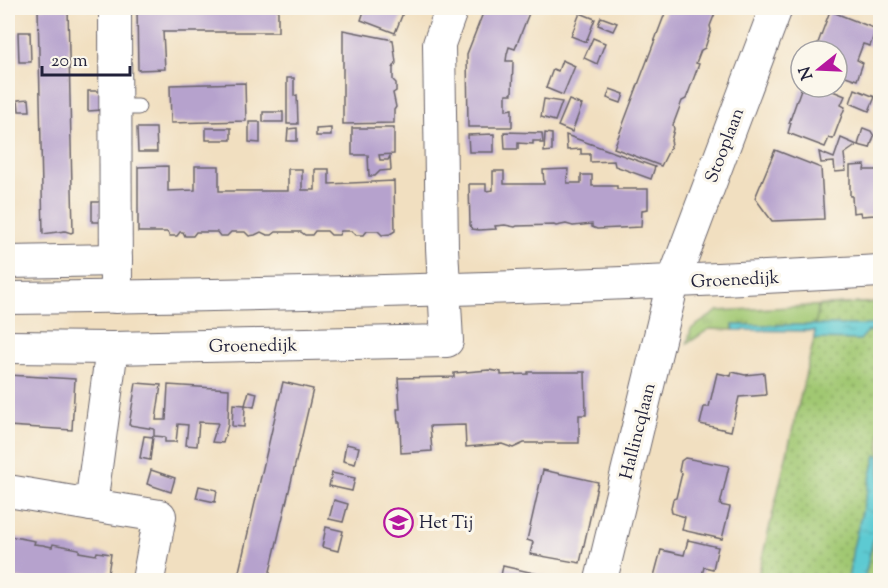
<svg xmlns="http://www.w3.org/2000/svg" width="888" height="588" viewBox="0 0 888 588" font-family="'Sorts Mill Goudy',serif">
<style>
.grass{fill:url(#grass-tufts);stroke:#627556;stroke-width:1.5}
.park{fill:url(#park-dots);stroke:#627556;stroke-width:1.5}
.water{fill:url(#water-ripples);stroke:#407686;stroke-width:1.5}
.building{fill:#b6a2cd}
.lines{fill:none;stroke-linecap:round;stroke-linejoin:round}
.lane-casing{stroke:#6a646a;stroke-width:17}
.street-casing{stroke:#6a646a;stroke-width:34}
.lane{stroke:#fff;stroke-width:15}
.street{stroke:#fff;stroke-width:32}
.labels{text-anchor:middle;stroke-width:6;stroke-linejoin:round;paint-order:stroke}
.street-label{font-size:18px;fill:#22223b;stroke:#fbf7ec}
.poi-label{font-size:18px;fill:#22223b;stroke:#fbf7ec;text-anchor:start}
</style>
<defs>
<pattern id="grass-tufts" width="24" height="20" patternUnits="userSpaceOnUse" patternTransform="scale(1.5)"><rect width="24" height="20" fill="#a1c872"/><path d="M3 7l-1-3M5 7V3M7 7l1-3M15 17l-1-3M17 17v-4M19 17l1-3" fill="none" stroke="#83a25f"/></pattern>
<pattern id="park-dots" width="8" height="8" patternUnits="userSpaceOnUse" patternTransform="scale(1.5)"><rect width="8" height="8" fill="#a1c872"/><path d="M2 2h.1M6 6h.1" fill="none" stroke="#83a25f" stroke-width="1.8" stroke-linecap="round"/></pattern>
<pattern id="water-ripples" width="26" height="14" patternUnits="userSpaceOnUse" patternTransform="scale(1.5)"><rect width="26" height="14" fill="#5dcad2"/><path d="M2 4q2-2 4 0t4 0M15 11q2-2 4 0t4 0" fill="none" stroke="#51adb5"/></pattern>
</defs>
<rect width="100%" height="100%" fill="#fbf7ec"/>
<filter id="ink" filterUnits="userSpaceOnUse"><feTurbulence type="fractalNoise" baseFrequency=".0167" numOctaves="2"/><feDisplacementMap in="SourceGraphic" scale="12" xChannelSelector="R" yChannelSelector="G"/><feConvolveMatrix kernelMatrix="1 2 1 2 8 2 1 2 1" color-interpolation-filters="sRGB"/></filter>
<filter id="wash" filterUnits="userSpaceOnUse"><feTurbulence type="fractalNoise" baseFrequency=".008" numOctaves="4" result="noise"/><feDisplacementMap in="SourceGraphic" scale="24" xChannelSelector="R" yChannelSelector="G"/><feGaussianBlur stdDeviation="1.35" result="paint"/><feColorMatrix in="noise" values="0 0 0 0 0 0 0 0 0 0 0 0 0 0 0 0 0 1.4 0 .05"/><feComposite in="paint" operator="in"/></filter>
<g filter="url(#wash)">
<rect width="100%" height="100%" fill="#f1dfc0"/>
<path class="grass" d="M880,302L858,325L733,326V330L709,329L687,344L691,329L718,311Z"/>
<path class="park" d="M880,302V580H757L814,339L818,306Z"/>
<g class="water">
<path d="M733,325H880V332L868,331L860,340L814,339L815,331L734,330Z"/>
<path d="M876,455L880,456V510L864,580H848L853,548Z"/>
</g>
<g id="blocks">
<g class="building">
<path d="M38,8H68L73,232L71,233L65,231L43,234Z"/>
<path d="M137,8H278V32H163L165,69L138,70Z"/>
<path d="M365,8H405L395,33L361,20Z"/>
<path d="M485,8H531L515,49L509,47L507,54L506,61H513L512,94H506V110L512,109V127H468L467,54Z"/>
<path d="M667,8H717L710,26L711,30L705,48L701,50L696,63L699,64L686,99L682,101L673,125L674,129L671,141L672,144L661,166L614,148Z"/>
<path d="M830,11L876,29L870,46L863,44L857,60L863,63L857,80L837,73V51H815Z"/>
<path d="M580,13L595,19L586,42L571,36Z"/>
<path d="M601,17L617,23L613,31L598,25Z"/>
<path d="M343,30L393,40L396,63L393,68V80L396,83V91L393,93L396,107L394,110V123L343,124Z"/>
<path d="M18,32H30L31,62H19Z"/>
<path d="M593,38L605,43L597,64L584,58Z"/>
<path d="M562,60L575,66L563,95L546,88L553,69L558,71Z"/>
<path d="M287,78H294V96L297,95L298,124H287Z"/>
<path d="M245,83L246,121L171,123L170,85Z"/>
<path d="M805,87H823L845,96L841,105L845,107L833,139L829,138L825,147L788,133L791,123H789L801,89L804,90Z"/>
<path d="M610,89L624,94L621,103L607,98Z"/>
<path d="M855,89L875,97L869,111L850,103Z"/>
<path d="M88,91H102V110L88,111Z"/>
<path d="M29,99L30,111H19L18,100Z"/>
<path d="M544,99L562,102L555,121L541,117Z"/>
<path d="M569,100L582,105L572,132L558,126Z"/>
<rect x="263" y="112" width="20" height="10"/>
<path d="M249,122H260V143L249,142Z"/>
<path d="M137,128H156L157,152H138Z"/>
<rect x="206" y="128" width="25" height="12"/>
<path d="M297,128V141H287L288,129Z"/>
<path d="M331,128V136H316V129Z"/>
<path d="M352,128H394V154L379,155L380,160H388L390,156L391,170L380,171L375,176H369L368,155H352Z"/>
<path d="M863,128L871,131L874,136L870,148L858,145Z"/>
<path d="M504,132L542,133L543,143H540V141H533V144L518,143V149H505Z"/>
<path d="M545,133L552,134V151L544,152Z"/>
<path d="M494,134V152H469L468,135Z"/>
<path d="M566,135L655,167L651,179L615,166L614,161L590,162V154H581V149L567,150Z"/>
<path d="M841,138L857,145L844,154L846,171L835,172L834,162L821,163L819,152L834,158Z"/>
<path d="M775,150L821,168L824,219L772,221L763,209L755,198Z"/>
<path d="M865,165L864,170H878L879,177H880V211H875V215L861,216L860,212L853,213L852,196H850V166Z"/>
<path d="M168,166V191L195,190V166H219V191H288V169H302V190H315V169H329V184L394,181L395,231L390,234L382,235L378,231H367L364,235H356L352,231H341L339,235H331L327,231H315L312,235H305L301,232H276L272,235H267L261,232L255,235L249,236L245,232H231L227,236H220L217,232H196L193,236H185L183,232H180L177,236H170L167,232H138V167Z"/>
<path d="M568,169L567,183H581V175H592V186H617V189H648V209L642,210L641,227L597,229L592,227V224L573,226L566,224L556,226L554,225L517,226L515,227L505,225L495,226L496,229L479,230L472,229L470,225L469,184H486V191L493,190V171H504V184H544L543,170Z"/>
<rect x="92" y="202" width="14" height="20"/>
<path d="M489,370L501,372V375L528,374V372H585L586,415H579V443H524L513,448L502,444L466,447L465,425L430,426L432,451L401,453L400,422H398L397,409H400L398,378L454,377V373Z"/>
<path d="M732,372L745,375L764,373L766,395L739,397L731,431L700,424L704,407H709L717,373L731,376Z"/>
<path d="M8,375L75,379L72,430L8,426Z"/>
<path d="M283,382L313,389L268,580H237Z"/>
<path d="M136,383L161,385L156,420H166L168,385L229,389L228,425L223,443L212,442L218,423L199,422L197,446L186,445L188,425L178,424L176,442H165V437L154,436V429L129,425Z"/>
<path d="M249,391L257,393L254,407L245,405Z"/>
<path d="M233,404L245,405L244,427L232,426Z"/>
<path d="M144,436L153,437L150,460L140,458Z"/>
<path d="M346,444L359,447L355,464L343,461Z"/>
<path d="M685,458L729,466L720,505L730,507L722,539L682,530L685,517L672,513L671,508L673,499L676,498L682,473L679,471L681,461Z"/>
<path d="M151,470L175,478L171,492L147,484Z"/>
<path d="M543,470L598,482L580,563L530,554L533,542L527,540Z"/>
<path d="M332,473L355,478L352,491L329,486Z"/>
<path d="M199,486L217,490L215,502L196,498Z"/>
<path d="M334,500L348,504L343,522L329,519Z"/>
<path d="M326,527L343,531L338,551L322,547Z"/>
<path d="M9,536L35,541L34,544L43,545L52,547L53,544L79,549V552L96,555L97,552L111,554L107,580H27L8,577Z"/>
<path d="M688,540L718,547L713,569L704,567L701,580H653L661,550L684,555Z"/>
<path d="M503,566L547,576L546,580H500Z"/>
</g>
</g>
</g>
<g filter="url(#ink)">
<use href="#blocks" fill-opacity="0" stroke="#6a646a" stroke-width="1.5"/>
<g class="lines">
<defs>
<path id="lane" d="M115,107H138"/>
<g id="street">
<path d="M115,8L116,297"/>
<path d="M8,262L116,260"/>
<path d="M8,298C299,295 590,287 880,271"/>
<path d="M8,347L112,348L447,341L442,248L439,44L452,8"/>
<path d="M8,491L91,505L112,348"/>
<path d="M91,505L160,516L148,580"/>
<path d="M601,580L673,282L776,8"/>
</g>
</defs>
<use href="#lane" class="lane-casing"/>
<use href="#street" class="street-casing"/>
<use href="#lane" class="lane"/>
<use href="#street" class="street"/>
</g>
</g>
<defs>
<symbol id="school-ring" viewBox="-11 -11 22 22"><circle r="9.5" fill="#fbf7ec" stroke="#b5179e" stroke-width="1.5"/><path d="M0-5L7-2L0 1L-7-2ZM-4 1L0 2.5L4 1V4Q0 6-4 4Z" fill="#b5179e"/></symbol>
</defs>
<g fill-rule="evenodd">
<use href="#school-ring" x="382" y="506" width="33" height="33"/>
</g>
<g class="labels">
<g class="street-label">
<text transform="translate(724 145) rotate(-69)" y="6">Stooplaan</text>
<text transform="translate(735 279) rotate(-3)" y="6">Groenedijk</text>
<text transform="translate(253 345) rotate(-1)" y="6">Groenedijk</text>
<text transform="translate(637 431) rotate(-76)" y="6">Hallincqlaan</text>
</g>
<g class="poi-label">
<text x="419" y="528">Het Tij</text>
</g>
</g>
<rect width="888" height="588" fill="none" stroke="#fbf7ec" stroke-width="30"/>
<g transform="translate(819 69) rotate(252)"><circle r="28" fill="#fbf7ec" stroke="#a4a2a5" stroke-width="1.5"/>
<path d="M0-4.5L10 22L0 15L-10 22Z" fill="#b5179e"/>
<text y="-9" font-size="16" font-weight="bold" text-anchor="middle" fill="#22223b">N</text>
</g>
<path d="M42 66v9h88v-9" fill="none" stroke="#22223b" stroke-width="3"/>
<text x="51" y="66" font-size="18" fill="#22223b" stroke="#fbf7ec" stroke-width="4.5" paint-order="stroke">20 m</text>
</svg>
